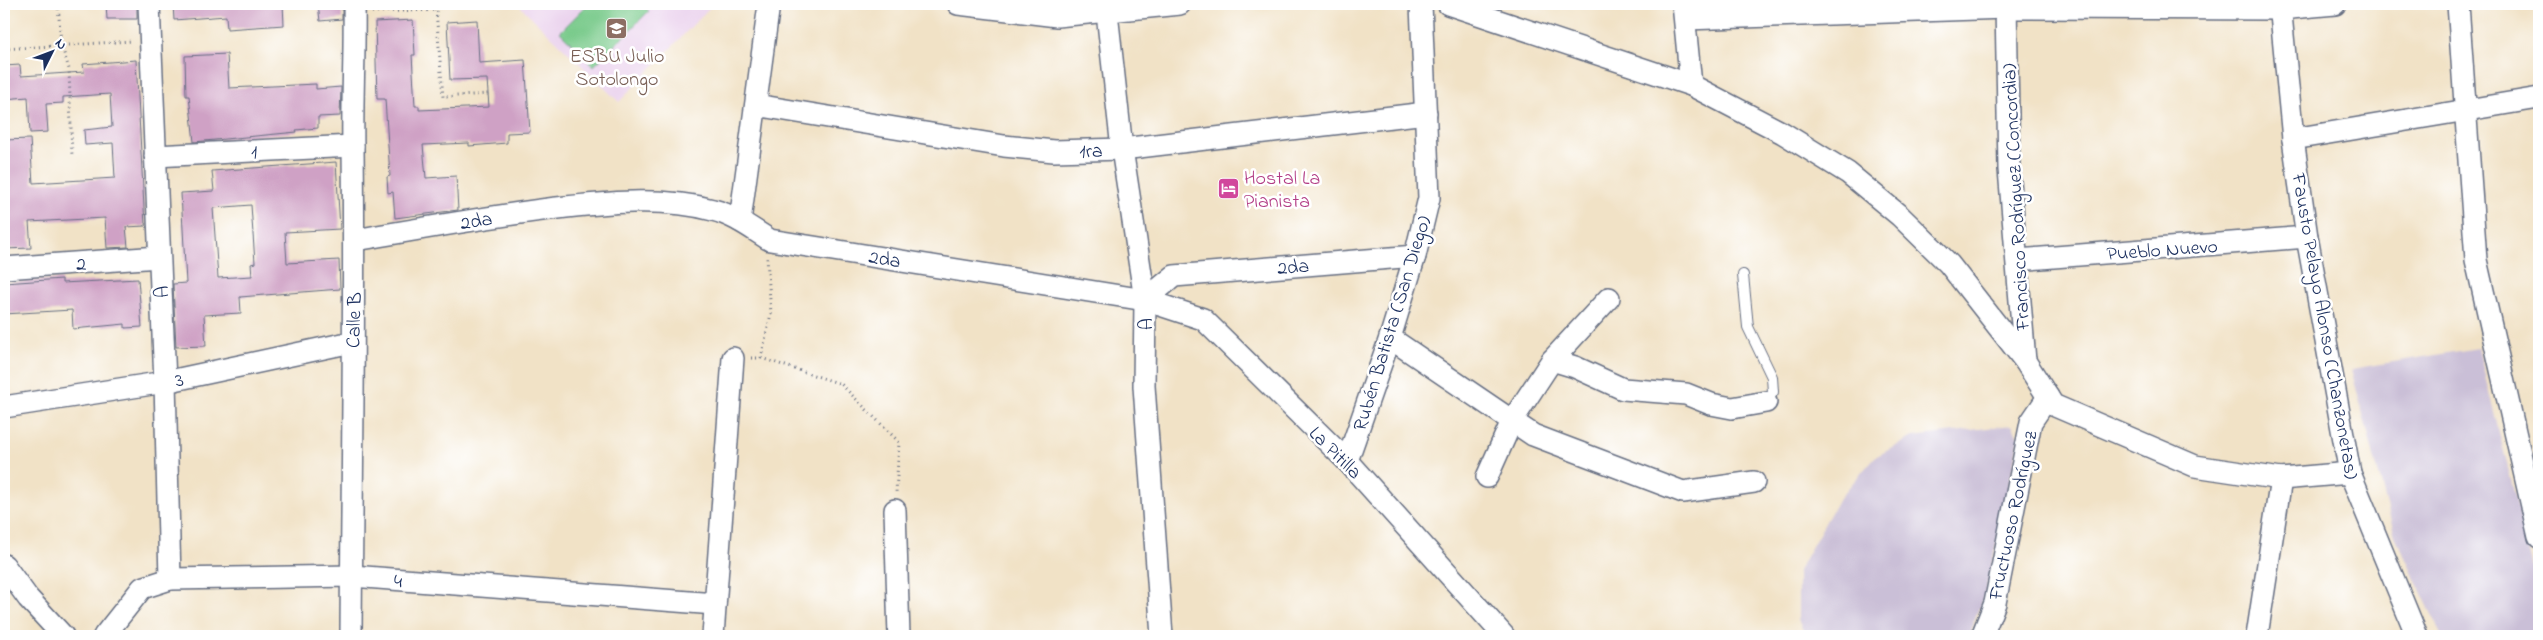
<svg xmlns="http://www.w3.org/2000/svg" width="2543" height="640" viewBox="0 0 2543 640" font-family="'Indie Flower',sans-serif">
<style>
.built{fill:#ead1ed}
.industrial{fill:#cabfd7}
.green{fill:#7acb8c;stroke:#4a7d75}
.building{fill:#cfa1c5;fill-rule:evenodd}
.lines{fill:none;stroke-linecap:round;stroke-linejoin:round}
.lane-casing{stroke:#666e82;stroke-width:12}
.street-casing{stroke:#666e82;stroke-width:24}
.path{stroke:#666e82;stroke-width:3;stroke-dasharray:1 4;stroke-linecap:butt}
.lane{stroke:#fff;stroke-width:10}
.street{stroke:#fff;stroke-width:21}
.labels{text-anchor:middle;stroke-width:5;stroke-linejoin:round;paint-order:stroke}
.education-label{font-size:20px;fill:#785e54;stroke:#fff}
.street-label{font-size:20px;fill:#1b2f5e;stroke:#fff}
.hotel-label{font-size:20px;fill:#b23c85;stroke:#fff;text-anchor:start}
</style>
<rect width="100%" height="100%" fill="#fff"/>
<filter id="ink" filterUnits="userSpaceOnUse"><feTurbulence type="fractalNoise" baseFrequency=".02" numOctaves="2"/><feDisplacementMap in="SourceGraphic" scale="10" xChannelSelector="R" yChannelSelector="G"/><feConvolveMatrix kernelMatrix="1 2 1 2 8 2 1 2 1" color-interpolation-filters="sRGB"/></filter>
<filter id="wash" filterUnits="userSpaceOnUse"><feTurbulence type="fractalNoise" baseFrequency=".0096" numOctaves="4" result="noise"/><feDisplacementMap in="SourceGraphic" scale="20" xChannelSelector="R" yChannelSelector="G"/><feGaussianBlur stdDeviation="1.12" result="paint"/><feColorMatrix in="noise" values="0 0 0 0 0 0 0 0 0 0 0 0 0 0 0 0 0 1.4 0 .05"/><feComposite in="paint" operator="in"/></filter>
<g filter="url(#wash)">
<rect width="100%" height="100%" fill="#f1e2c6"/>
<path class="built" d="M518,4H713L619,102Z"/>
<g class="industrial">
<path d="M2478,348L2539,592V636H2442L2395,536L2351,369Z"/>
<path d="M2012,425L2019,438L1986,590L1968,636H1806L1798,620V571L1838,500L1875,457L1913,437Z"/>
</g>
<path class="green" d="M588,4H642L649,11L594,66L560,32Z"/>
<g id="blocks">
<g class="building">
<path d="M106,4H137V19H107Z"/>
<path d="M173,4H283L284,25L227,29L226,16L174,20Z"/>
<path d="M318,4H342V19L320,21Z"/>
<path d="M413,20L415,55H412L415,106H419V110L489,107L487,79L450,80L447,22L477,20L479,63L525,60L530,132L507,133V143L469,146V143L423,145L426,178L456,176L458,210L395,218L393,192L388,193L387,177L390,176L385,99H377L375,22Z"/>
<path d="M227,54L229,88L316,84V89L341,87L340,116L318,117V128L296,130L297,132L194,142L189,96H186L185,56Z"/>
<path d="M136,60L145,226L126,227L128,247L107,248L105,218L29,222L31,248L4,249V140L30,139L33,183L115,178L113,143L85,145L84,130L112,127L110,94L63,97V103L46,104L48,132L30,133L28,97L4,99V66L20,65L21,76L84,72L83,64Z"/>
<path d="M336,162L340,229L285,232L287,263L339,260L340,289L240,297L241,313L204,315L206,346L176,347L173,284L186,283L181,193L214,191L212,171ZM251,205L255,263L251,264L252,276L218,278L213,208Z"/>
<path d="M62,279V283L138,279L142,327L125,328V324L73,329L72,310L4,314V283Z"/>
</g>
</g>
</g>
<g filter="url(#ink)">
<use href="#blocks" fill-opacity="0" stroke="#666e82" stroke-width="1"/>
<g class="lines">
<defs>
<path id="lane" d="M1743,275L1748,327L1772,377L1773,392L1766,402"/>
<g id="street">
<path d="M149,4L165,382L170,579"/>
<path d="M958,4L1057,16L1180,4"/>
<path d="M1448,4L1691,85L1783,133L1848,173L1900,216L1949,264L2025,361L2053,405L2195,466L2281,479L2350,473"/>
<path d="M1683,4L1691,85"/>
<path d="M2006,4L2009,169L2025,361"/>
<path d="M2280,4L2293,139L2307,237L2350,473L2417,636"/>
<path d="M2458,4L2476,260L2539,537"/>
<path d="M1107,13L1122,149L1145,300L1144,386L1162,636"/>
<path d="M1686,19L2006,8L2280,9L2335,4"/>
<path d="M756,105L1004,146L1054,151L1122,149L1426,113"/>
<path d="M2293,139L2539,98"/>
<path d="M155,156L353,146"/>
<path d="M740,221L769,4"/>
<path d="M355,240C425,228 495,215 566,207C614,202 665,197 713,210C734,215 752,229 770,240L1145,300L1203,319L1347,461L1504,636"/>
<path d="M2017,260L2307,237"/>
<path d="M4,268L159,257"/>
<path d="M1145,300L1174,276L1415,256"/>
<path d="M1390,338L1533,435L1683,492L1754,482"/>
<path d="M1552,360L1575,367L1623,389L1686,394L1711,404L1732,408L1766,402"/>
<path d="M4,407L165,382L352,342"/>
<path d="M1347,461L1390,338L1415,256L1429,198L1421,4"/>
<path d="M1487,477L1512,421L1552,360L1609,298"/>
<path d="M895,510L899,636"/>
<path d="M4,565L28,598L63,636"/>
<path d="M104,636L142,588L170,579L352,576L715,604"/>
<path d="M351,636C352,473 355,310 353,148C352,100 355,52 354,4"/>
<path d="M713,636L733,358"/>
<path d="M1982,636L1995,603L2031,422L2048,397"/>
<path d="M2257,636L2281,479"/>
</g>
</defs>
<use href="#lane" class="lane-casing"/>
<use href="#street" class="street-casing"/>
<g class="path">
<path d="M58,4L61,44L69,69L72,156"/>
<path d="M372,12L436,10L443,97L488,94"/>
<path d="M4,49L132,41"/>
<path d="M751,358H761L771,314L767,258"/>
<path d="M761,358L841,384L899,442L896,493"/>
</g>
<use href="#lane" class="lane"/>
<use href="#street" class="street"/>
</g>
</g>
<defs>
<symbol id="school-square" viewBox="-11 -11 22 22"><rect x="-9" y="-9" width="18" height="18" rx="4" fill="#8d6e63" stroke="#fff"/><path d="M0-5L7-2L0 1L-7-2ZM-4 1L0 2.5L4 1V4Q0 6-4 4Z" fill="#fff"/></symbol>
<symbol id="hotel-square" viewBox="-11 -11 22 22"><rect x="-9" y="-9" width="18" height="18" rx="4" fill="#d1479c" stroke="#fff"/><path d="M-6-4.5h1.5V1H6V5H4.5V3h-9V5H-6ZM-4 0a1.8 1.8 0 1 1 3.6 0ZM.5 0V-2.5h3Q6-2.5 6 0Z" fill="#fff"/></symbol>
</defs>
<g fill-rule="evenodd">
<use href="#school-square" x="604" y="16" width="25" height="25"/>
<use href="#hotel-square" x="1216" y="176" width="25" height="25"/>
</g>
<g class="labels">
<g class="education-label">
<text x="617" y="62">ESBU Julio<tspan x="617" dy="23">Sotolongo</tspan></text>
</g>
<g class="street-label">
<text transform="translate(1091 150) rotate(-2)" y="7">1ra</text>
<text transform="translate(254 151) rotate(-3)" y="7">1</text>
<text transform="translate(2015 197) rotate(-93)" y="7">Francisco Rodríguez (Concordia)</text>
<text transform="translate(476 220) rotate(-9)" y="7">2da</text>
<text transform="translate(2162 249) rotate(-4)" y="7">Pueblo Nuevo</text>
<text transform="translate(885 258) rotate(9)" y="7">2da</text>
<text transform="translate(81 263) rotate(-4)" y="7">2</text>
<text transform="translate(1293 266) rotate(-5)" y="7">2da</text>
<text transform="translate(161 292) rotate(-93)" y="7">A</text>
<text transform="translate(353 320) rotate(-88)" y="7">Calle B</text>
<text transform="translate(1391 323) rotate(-73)" y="7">Rubén Batista (San Diego)</text>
<text transform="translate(1145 324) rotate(-90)" y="7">A</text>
<text transform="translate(2326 326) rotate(80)" y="7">Fausto Pelayo Alonso (Chanzonetas)</text>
<text transform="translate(179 379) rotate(-12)" y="7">3</text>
<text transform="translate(1336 452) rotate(45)" y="7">La Pitilla</text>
<text transform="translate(2012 515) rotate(-78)" y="7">Fructuoso Rodríguez</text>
<text transform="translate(398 580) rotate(4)" y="7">4</text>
</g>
<g class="hotel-label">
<text x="1244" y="184">Hostal La<tspan x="1244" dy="23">Pianista</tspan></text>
</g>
</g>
<rect width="2543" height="640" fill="none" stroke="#fff" stroke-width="20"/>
<g transform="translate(52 52) rotate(48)" stroke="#ffffff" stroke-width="4" paint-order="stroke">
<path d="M0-4L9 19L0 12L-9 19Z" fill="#1b2f5e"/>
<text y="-8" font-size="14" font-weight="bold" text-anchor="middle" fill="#1b2f5e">N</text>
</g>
</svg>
